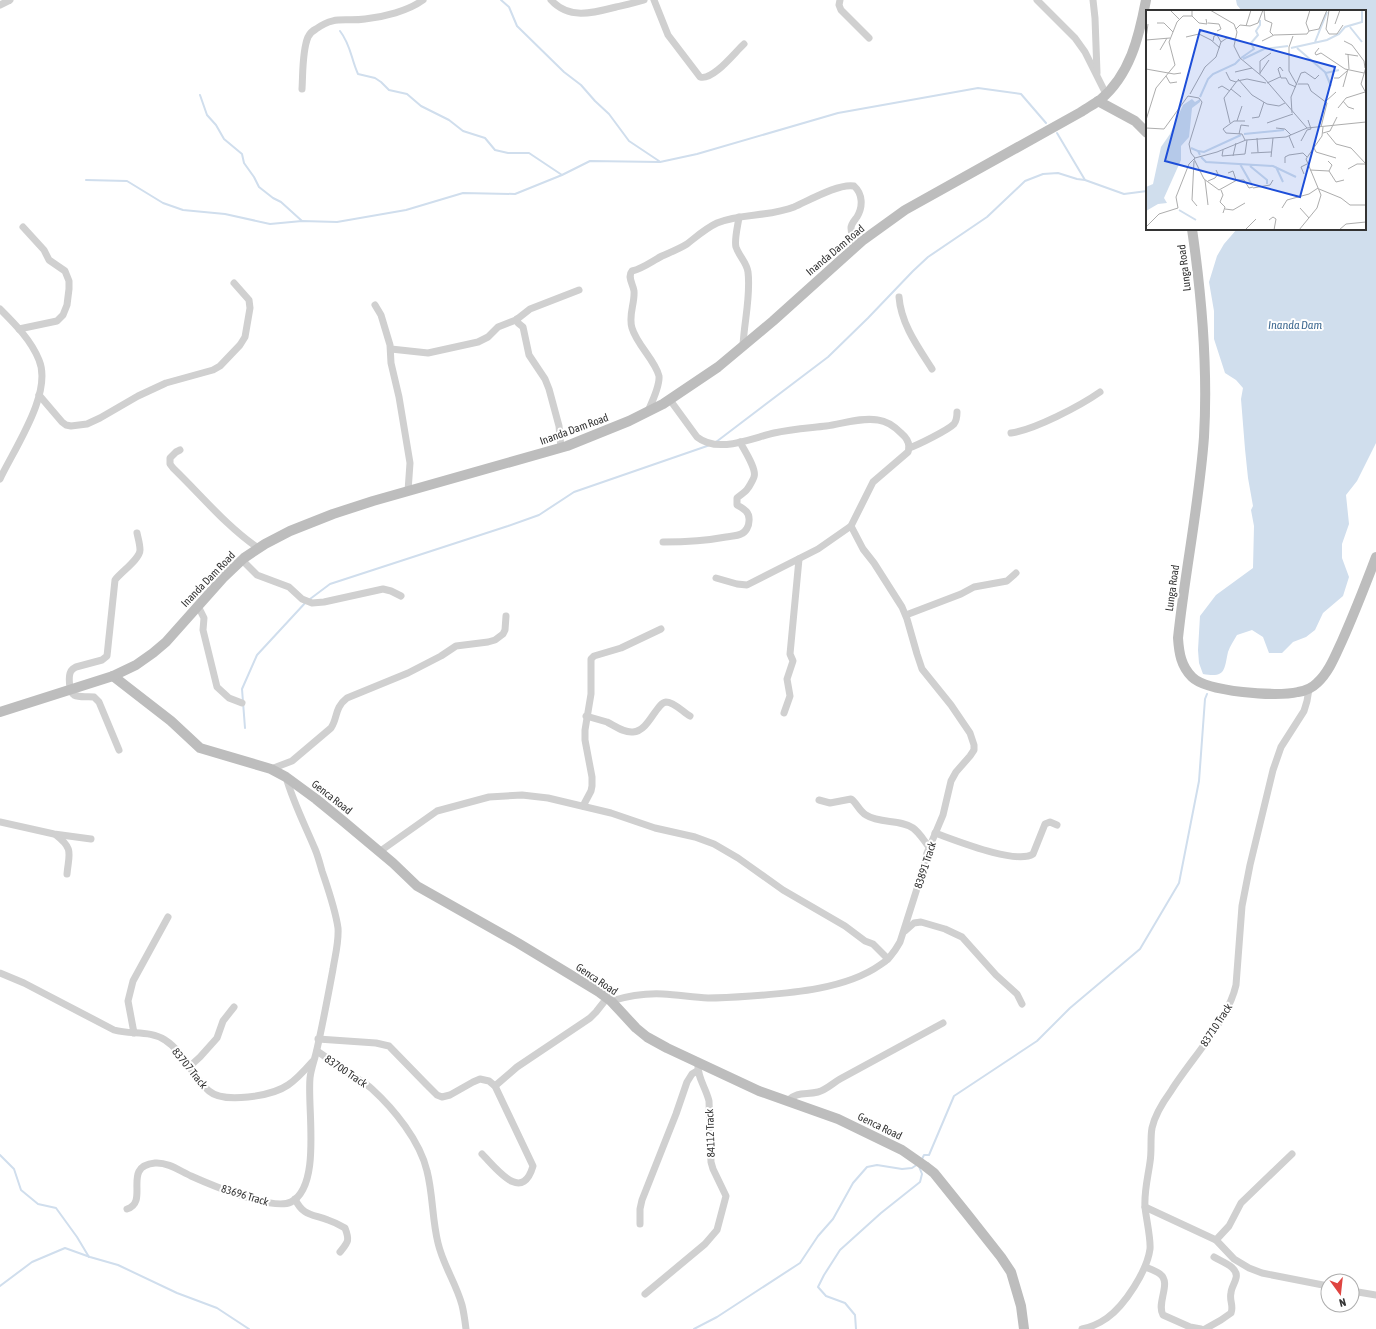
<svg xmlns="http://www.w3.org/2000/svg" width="1376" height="1329" viewBox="0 0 1376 1329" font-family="'Asap Condensed',sans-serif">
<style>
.water{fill:#d0deed}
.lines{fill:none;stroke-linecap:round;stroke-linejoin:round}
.stream{stroke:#d0deed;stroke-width:2}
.street{stroke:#d0d0d0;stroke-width:7}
.secondary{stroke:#bdbdbd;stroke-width:10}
.labels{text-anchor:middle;stroke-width:4;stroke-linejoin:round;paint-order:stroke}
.street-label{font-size:11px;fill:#333;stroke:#fff}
.water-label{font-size:12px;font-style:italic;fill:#426c93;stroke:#fff}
.inset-river{fill:none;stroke:#d0deed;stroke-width:2}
.inset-road{fill:none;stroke:#adadad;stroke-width:1}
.view{fill:#1d4ed8;fill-opacity:0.15;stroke:#1d4ed8;stroke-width:2}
.inset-edge{fill:none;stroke:#333;stroke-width:2}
</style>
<rect width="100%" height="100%" fill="#fff"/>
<path class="water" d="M1236,0H1376V443L1357,481L1346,495L1349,524L1342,544V558L1349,577L1343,596L1323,613L1315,630L1306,637L1293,642L1282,653H1269L1263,637L1252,630L1237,635C1234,640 1230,646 1228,652C1224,670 1226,678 1203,674L1199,663L1198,650L1200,616L1216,595L1253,568L1254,526L1251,510L1253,506L1248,478L1245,449L1241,399L1243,388L1236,380L1225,373L1214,339V311L1209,282L1217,256L1224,244L1237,229H1365V11H1242L1237,5Z"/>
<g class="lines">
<g class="stream">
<path d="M501,0L509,7L517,26L564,72L581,85L595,101L609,114L629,141L659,161"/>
<path d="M340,31C351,45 351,59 358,74L375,78L381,82L389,90L407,94L421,106L449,120L463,131L485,138L495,150L508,153H529L562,175"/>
<path d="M200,95L207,115L216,125L224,139L242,154L244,163L254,177L259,187L273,198L281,202L302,221"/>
<path d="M1057,133L1085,180L1124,194L1147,191"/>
<path d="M86,180L127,181L163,203L183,210L225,214L270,224L302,221L337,222L406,210L463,193L515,194L562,175L590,161L660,162L697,154L838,113L978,88L1021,94L1046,123"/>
<path d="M716,442L828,357L868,318L913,271L928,257L987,217L1025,181L1043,174L1058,173L1077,179L1085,180"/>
<path d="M310,599L330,584L508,526L539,515L574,492L710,445"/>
<path d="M245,728L242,689L257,655L306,602"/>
<path d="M0,1155L14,1169L21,1190L38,1204L56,1208L77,1237L89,1257"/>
<path d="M922,1159L924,1155H929L954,1096L1037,1041L1070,1008L1140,949L1179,883L1199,781L1205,699L1207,694"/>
<path d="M0,1286L32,1262L65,1248L90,1257L118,1265L177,1293L217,1308L249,1329"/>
<path d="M694,1329L717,1317L800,1263L818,1236L833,1219L853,1183L867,1167L877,1165L902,1169L912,1168L918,1164L922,1174L920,1182L881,1213L840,1250L824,1275L818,1287L826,1296L845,1303L855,1315L856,1329"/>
</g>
<g class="street">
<path d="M551,0C569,20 593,13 616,7C625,5 635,3 644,0"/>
<path d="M654,0L668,35L700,77C713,81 735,52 744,44"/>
<path d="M840,0L839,5L841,10L869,38"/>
<path d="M1037,0L1075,38L1085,52L1106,94"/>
<path d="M1093,0L1095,18L1097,73"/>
<path d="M0,5L10,0"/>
<path d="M302,89C303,74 302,51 308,37C310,33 312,31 316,29C335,15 345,22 365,19C384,17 408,11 423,0"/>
<path d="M739,217C738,225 734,240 736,247C739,256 747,263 748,272C751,296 744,322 743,346"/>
<path d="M899,297C901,324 918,347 932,369"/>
<path d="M375,305L381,315L390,345L391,363L399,397L410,463L408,491"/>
<path d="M0,309C15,324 31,340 39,360C53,393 14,449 0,479"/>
<path d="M517,319L518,323L523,327L529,355L545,379L549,389L559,426L561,448"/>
<path d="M19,329L57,321L63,315L67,305L69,289V281L65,271L49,260L44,250L23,227"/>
<path d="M391,349L428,353L478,342L488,337L498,327L516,320L530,309L579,290"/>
<path d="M39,395L62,422L66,425L71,426L87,424L100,418L138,396L166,383L213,370L220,366L240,345L245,337L250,308L249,300L234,283"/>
<path d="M670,400L697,437C718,454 752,438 774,433C791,429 809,428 826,426C842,424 861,417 878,420C887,421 894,426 901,433C907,438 911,444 908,452L873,482L851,526L818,549L747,585L737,584L716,578"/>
<path d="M648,411C652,402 660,386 659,376C655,360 637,345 632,328C628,315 635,304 634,291C633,284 627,277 632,271C644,268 652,261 662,256C671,252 679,249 687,244C696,237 706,228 717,223C741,213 769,217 794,207C808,201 839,183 854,186C863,194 863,207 857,217C854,221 851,224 851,228C851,234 854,240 857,246"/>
<path d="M1011,433C1034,430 1080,406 1100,392"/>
<path d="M909,448C918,445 948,430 954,424C957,420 957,416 957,412"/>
<path d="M180,450L176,452L170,458V464L173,468C201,495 226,526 258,548"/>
<path d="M663,542C684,542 705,541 726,537C731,536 737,536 741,534C746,532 749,526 749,521C750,512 744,509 737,505V498C740,495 746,492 748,488C749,487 754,478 754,477C757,469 744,450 740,442"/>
<path d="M242,560L257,575L289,587L302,599L312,603L324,602L383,589L391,591L401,596"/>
<path d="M198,606L204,618L203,630L217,687L229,698L242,703"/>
<path d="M906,615L961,594L974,587L1007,581L1016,573"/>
<path d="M784,713L790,696L787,679L793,661L790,654L799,559"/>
<path d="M586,716C593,718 600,720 607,722C615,726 624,733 633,732C649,731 656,703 666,702C674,702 683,712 690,716"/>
<path d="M119,750L99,702L94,697C88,696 80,698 74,695C69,692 68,676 71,671C73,668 74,668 76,667L102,660L107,656L115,580C121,572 140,559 140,550C140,544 138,538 137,533"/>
<path d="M271,769L292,761L331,728C338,718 334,708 347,698L408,673L441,656L456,646L488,642L495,640L503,634L505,630L506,616"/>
<path d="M819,800L830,803L851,799C857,803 859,811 866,815C880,824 900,819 913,828C920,833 924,841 929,847"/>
<path d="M583,806L591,791L592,786V777L585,740V730L591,694V659L594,656L621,648L661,629"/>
<path d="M0,822L54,834L91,839"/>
<path d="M935,833C955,840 1016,865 1033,854L1045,824L1050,822L1057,825"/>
<path d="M56,835C74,849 69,853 67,874"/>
<path d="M379,852L437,811L489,797L522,795L548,798L611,813L655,828L695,837L714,844L738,858L783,890L845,926L865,941L873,944L888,959"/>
<path d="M905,931L914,923L921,922L945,929L962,937L996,975L1017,994L1022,1004"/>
<path d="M0,973L24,983L114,1030C131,1035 150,1030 165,1040C184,1052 192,1077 209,1091C224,1104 272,1096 288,1085C297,1079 305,1070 312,1062"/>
<path d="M611,1001C628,996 645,993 663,994C678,995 693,997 708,998C722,998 737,997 751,996C792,993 846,989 880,965C889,960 895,951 900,942L921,876L927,853L943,815L951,781L956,772L970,756L974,750V745L970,733L951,705L922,669L917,654L907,619L902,607L874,563L863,549L851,526"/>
<path d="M134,1033L128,1001L133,981L168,917"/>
<path d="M318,1039L376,1043L389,1046L425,1083L437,1095L442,1097L450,1095L473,1082L480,1079L489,1081L495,1086L533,1166C522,1204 496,1168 482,1154"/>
<path d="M317,1051C326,1057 335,1064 344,1070C353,1077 363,1081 372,1089C394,1109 420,1141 427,1171C433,1194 432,1219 438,1243C443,1265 456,1283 462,1305C464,1313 465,1321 466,1329"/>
<path d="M189,1067L200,1057L217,1038L223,1021L234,1007"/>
<path d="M495,1086L517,1067L590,1018L596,1012L607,998"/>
<path d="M787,1101C798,1091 805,1095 818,1092C826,1090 833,1083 840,1079L943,1023"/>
<path d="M295,1199C303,1216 312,1214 328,1220C334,1222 340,1225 345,1228C350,1241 348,1242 340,1252"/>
<path d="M1145,1207L1216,1240L1234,1259L1249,1268L1262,1273L1328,1286"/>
<path d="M127,1209C150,1202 121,1166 155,1163C168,1162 180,1171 191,1176C211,1185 273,1211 291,1202C322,1186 307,1108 310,1078C311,1068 315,1059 317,1049C323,1023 328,996 333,969C335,956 339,942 338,928C335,908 328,889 322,871C320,864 318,856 315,849C305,825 293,802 286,777"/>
<path d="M640,1224V1209L642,1200L676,1114L687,1082L692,1074L697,1071"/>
<path d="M1216,1240L1229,1226L1241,1203L1292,1154"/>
<path d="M1145,1267C1150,1269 1156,1271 1160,1274C1172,1283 1156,1303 1163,1315L1190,1327L1201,1329"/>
<path d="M1352,1291L1376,1295"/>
<path d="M645,1294L705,1244L717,1230L726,1196L713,1169L711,1162L709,1101C706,1088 697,1077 698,1064"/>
<path d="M1082,1329C1091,1327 1100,1323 1107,1318C1125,1305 1147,1271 1150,1249C1151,1239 1146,1218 1145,1207C1144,1191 1148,1177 1150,1162C1152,1151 1150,1139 1152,1128C1155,1114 1163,1102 1171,1091C1191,1059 1228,1021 1236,985L1242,906L1250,865L1273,770L1281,747L1304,711L1307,701L1309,689"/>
<path d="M1205,1329L1221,1320L1231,1313C1234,1306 1229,1300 1231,1293C1231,1288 1235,1283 1236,1278C1239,1267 1222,1262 1214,1257"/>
</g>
<g class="secondary">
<path d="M1098,101L1135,121L1147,133"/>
<path d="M1192,229C1202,298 1208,368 1204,437C1199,505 1185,571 1178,638C1179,653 1181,666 1192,677C1207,692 1277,697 1298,692C1305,691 1312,688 1317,683C1329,672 1335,656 1342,641C1354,614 1365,586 1376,557"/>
<path d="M113,676L171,721L200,748L271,769L286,777L316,799L343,821L393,863L417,886L518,943L599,992L611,1001L636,1028L647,1037L667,1048L759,1091L838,1119L902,1150L925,1166L934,1173L967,1214L1001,1257L1011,1272L1021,1306L1024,1329"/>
<path d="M0,712L113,676L136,665L153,653L166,642L223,578L244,558L265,544L290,531L333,514L373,501L567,446L629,421L663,404L718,367L773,321L862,241L905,210L1081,112C1087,108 1094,104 1100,100C1130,75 1139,37 1146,0"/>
</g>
</g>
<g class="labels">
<g class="street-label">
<text transform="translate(835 250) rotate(-40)" y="4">Inanda Dam Road</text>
<text transform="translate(1184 268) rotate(-97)" y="4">Lunga Road</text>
<text transform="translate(574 429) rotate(-20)" y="4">Inanda Dam Road</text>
<text transform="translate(208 579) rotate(-46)" y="4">Inanda Dam Road</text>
<text transform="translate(1172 588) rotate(-82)" y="4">Lunga Road</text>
<text transform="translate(332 797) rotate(38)" y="4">Genca Road</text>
<text transform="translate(925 865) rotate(-72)" y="4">83891 Track</text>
<text transform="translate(597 979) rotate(34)" y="4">Genca Road</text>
<text transform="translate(1216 1025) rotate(-57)" y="4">83710 Track</text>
<text transform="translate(190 1068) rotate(51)" y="4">83707 Track</text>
<text transform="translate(346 1071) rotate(34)" y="4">83700 Track</text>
<text transform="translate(880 1126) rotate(26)" y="4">Genca Road</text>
<text transform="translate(710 1133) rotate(-92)" y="4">84112 Track</text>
<text transform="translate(245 1195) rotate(17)" y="4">83696 Track</text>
</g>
<g class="water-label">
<text x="1295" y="329">Inanda Dam</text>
</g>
</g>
<g transform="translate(1146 10)">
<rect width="220" height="220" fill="#fff"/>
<path d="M46,89L49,92L54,89V92L46,98L43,127L35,136V150L18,188L21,193L12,194L0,201V177L7,174L15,137L24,124L37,95Z" fill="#d0deed"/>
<path class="inset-river" d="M204,17L216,32M169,32L181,2M145,38L181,30L193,24L199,17L216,12V0M151,38L180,63L193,60M95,48L108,39L105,33L112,25L110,21L114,15V10M97,49L118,39L142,36M179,62L185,76M54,87L62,69L67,64L89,54L94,49M98,124L138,120M45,138L52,141L54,145M52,141L58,142L95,125M55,147L60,152L127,156L150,167M94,154L106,175M104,156L121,170V174M130,157L137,172M33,200L50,210"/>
<path class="inset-road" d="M24,0L33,9M64,0L88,14L91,22L88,36L94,48L118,68L161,118M118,0L119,10L126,13L124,22L127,25M183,0L180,19L183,24H191L197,15M46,6L53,13L61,14L60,9M11,13H18L27,22M62,13L73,14L75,19L71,21M189,14L194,0M100,16L105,0M90,19L94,15L104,16L112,13L117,0M163,21L173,19L181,0M163,21L160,13L164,0M147,26L143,37V61L151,75M40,27L53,24L65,30L74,38M0,28L2,14M0,30L24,28M67,31L68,26L71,25L75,32M116,31L128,25L161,24L163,21M198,31L206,35L218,51L219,58M173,38L169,43L170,45L175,43L199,59L218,63M14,40L21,28M199,44L212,46M202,44L203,59M220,57L215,74L220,83M0,59L28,64L35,63M137,61L134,57L132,59L135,68H140L143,74L150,77M80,62L84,70L90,72M89,62L106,58M114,63L123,50M114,64V51L125,43M20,66L24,73L31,72M188,68H193L201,61M92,69L106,85L121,94L133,96L139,93M121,73L134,67M152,74H162L165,81L181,93L175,117M197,77L202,59M72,78L76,76L84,81M85,79L95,87M44,84L59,57L70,47L75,32L81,28L89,29M180,91L190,82M197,91L202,97L208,99M192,98L200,88L219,82M146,103L145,87L155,63L159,62L169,69L173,65M106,108L113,107L118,92M0,110L10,78L29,55L23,32L31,12L37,6H46V0M91,111L96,96M84,113L78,88L91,71L101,69L120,73M121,113L147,104M0,118L18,119L42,86L53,88L56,92L43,134L45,143L49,148M130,118L139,119L145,125M177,123L184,121L191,107M181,123L190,134L205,138L220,154M93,124L95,115L103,116M143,126L148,138M111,128L112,142M99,130L96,124L80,123L77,119L88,111H99M155,131L161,120L165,119L162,110M168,138L170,142L190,148M77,140L76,146L99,144L101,130M105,143L125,142M87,146L90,133M125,147L127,128M48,149L58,169L73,180L91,170H98L103,178L107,177M48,151L46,190L51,196M182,151L186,155L183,161M139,153V147L143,145L157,143L161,147M202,159L211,154H220M164,160L183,161M183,161L190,172L198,170M82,163L87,161L90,170M158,164L155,157L161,154M59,170L62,195M62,171L69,168L72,164L70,160M107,178L124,175L127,170M173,179L195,188L204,195H220M75,180L77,185L74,192L79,197L77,203M136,198L141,190L163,184L172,178M154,198L163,208M79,199L87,200L99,193M123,210L127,207L130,209L128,220M0,217L13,204L32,198L30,187L43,154L49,148L71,142L100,130L140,127L161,118L220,112M99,220L110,209M153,220L171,198L175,185L160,149L176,126L177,117M193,220L200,214L220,212"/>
<path class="view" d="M54,20L189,57L154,187L19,151Z"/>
<rect width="220" height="220" class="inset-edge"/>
</g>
<g transform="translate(1340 1293) rotate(165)"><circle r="19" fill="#ffffff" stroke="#adadad"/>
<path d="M0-3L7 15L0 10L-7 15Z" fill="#df4440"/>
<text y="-6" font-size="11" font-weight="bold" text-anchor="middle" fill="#333333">N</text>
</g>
</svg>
